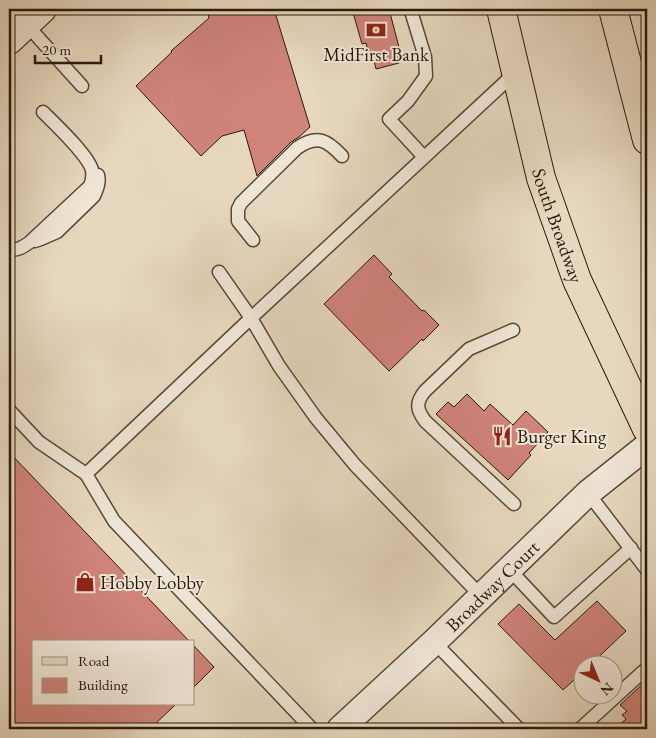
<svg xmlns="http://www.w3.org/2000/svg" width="656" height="738" viewBox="0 0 656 738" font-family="'EB Garamond',serif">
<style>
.building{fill:#cf8379;stroke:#291a0a}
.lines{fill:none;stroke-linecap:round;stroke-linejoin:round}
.lane-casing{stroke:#584937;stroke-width:15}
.street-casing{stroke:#584937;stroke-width:28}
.secondary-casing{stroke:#291a0a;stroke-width:30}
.primary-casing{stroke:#291a0a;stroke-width:30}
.lane{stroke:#efe5d5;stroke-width:12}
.street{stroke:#efe5d5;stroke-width:25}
.secondary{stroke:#efe5d5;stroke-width:28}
.primary{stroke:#e6d7be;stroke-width:28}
.labels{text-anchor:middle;stroke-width:4;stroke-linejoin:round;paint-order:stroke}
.poi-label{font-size:19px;fill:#291a0a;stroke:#efe5d5;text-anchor:start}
.street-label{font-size:19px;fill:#291a0a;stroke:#efe5d5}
</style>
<rect width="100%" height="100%" fill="#e6d7be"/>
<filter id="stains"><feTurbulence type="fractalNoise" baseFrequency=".004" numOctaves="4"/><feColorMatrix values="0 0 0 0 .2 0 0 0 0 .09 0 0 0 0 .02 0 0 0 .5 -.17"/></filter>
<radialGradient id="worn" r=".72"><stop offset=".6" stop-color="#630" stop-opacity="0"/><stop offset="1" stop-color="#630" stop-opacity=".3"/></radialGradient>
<g class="building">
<path d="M222,9H274L310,127L299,137L291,142L257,176L244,130L222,136L201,156L136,86L172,52L171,51L209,18L208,13Z"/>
<path d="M352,9H389L401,55L397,56L399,63L376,69L374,61L371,62L366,43L362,44Z"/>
<path d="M374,255L392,274L389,277L422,311L424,310L439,325L423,341L422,339L389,371L324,304Z"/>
<path d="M467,394L484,411L490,404L513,425L526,411L548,432L529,453L531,455L508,480L436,414L448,402L454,407Z"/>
<path d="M9,452L190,642H34V704H176L150,729H9Z"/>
<path d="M597,601L626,631L589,666H584V671L563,690L498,624L519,604L555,640Z"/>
<path d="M194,646L214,667L194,687Z"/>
<path d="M647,680V729H615L626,719L622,715L627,711L620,705Z"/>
</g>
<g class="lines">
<defs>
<g id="lane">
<path d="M411,11L425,57L426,76L408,101L389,119L424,157"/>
<path d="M26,24L82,86"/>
<path d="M253,240L238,221V209L241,203L297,148C317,134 327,140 342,156"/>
<path d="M35,241L41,239L57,232L94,196C97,189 100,182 98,175"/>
<path d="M9,249C17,251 23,247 30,242L90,186C92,181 93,176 92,170C88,155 55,124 43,112"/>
<path d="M219,272L251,318L279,366L316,418L355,465L481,596"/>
<path d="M513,330L469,349L425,391C415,403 417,410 425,421L514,504"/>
<path d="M9,410L39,442L86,474L114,521L312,729"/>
<path d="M86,474L251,318L516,72"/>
<path d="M588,493L647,570"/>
<path d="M509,569L554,617L631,548"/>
<path d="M434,642L519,729"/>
<path d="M580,729L647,668"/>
</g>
<g id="street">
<path id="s1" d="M340,729L434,642L588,493L647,446"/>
</g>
<path id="secondary" d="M9,40L42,9"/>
<g id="primary">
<path id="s2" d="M501,9L541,178L577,280L647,429"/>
<path d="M613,9L647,140"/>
</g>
</defs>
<use href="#lane" class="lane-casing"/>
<use href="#street" class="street-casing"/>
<use href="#secondary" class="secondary-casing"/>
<use href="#primary" class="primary-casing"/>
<use href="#lane" class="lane"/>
<use href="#street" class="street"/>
<use href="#secondary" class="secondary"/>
<use href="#primary" class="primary"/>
</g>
<defs>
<symbol id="bank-bare" viewBox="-9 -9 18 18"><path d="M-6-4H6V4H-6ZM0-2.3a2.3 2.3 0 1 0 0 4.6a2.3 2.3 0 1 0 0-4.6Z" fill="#8f2418" stroke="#efe5d5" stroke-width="2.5" paint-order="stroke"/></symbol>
<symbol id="restaurant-bare" viewBox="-9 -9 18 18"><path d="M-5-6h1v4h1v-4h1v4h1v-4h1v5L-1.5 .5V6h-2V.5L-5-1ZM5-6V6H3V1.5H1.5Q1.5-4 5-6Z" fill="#8f2418" stroke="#efe5d5" stroke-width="2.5" paint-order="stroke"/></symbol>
<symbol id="shop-bare" viewBox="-9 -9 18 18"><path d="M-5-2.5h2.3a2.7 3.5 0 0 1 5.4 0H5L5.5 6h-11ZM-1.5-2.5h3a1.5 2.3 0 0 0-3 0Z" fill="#8f2418" stroke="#efe5d5" stroke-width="2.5" paint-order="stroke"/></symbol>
</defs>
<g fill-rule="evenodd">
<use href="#bank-bare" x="362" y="16" width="28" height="28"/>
<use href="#restaurant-bare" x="488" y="422" width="28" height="28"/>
<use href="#shop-bare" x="71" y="568" width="28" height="28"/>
</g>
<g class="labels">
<g class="poi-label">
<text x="376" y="61" text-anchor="middle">MidFirst Bank</text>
<text x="517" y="443">Burger King</text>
<text x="100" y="589">Hobby Lobby</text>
</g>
<g class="street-label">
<text dy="7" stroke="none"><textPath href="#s2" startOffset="224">South Broadway</textPath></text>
<text dy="7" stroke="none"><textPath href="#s1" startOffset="209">Broadway Court</textPath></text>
</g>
</g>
<rect width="656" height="738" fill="none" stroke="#e6d7be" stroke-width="30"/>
<rect x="10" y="10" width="636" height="718" fill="none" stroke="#291a0a" stroke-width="2.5"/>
<rect x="15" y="15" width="626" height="708" fill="none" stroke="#291a0a"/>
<rect x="32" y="640" width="162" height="65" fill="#efe5d5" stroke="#a09484"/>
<rect x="42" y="657" width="25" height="8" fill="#e6d7be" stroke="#a09484"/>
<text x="78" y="666" font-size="15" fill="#291a0a">Road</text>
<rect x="42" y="678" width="25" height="15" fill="#cf8379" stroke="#a09484"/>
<text x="78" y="690" font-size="15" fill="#291a0a">Building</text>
<g transform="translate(598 680) rotate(136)"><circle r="24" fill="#efe5d5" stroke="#a09484"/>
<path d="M0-4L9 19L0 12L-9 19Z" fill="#8f2418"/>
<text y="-8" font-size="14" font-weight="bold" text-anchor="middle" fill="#291a0a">N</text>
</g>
<path d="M35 55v8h66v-8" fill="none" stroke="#291a0a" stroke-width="2.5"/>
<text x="42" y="55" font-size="15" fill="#291a0a" stroke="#efe5d5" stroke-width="4" paint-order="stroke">20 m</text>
<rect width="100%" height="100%" filter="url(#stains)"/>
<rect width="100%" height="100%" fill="url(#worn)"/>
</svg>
